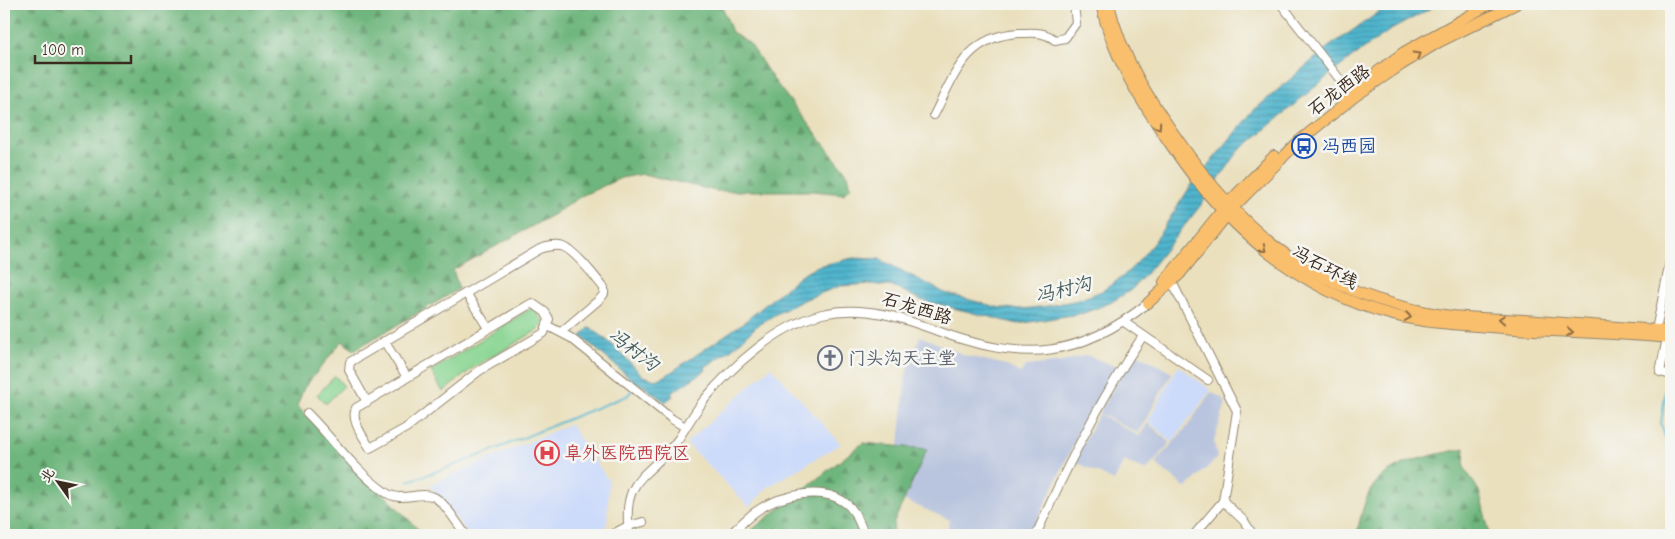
<svg xmlns="http://www.w3.org/2000/svg" width="1675" height="539" viewBox="0 0 1675 539" font-family="'Comic Neue','LXGW WenKai TC',sans-serif">
<style>
.built{fill:#cddbfa}
.industrial{fill:#b9c5de}
.green{fill:#89d593;stroke:#628058}
.forest{fill:url(#forest-firs);stroke:#54704e}
.water{fill:url(#water-rules);stroke:#457076}
.lines{fill:none;stroke-linecap:round;stroke-linejoin:round}
.stream{stroke:#4fb5cd;stroke-width:2}
.minor-casing{stroke:#92856e;stroke-width:10}
.major-casing{stroke:#92856e;stroke-width:12}
.minor{stroke:#fff;stroke-width:8}
.major{stroke:#f9bf6d;stroke-width:10}
.oneway{stroke:#906d42}
.labels{text-anchor:middle;stroke-width:5;stroke-linejoin:round;paint-order:stroke}
.street-label{font-size:18px;fill:#3b2a1e;stroke:#f6f6f2}
.transit-label{font-size:18px;fill:#164399;stroke:#f6f6f2;text-anchor:start}
.worship-label{font-size:18px;fill:#5b616d;stroke:#f6f6f2;text-anchor:start}
.health-label{font-size:18px;fill:#be3a42;stroke:#f6f6f2;text-anchor:start}
.water-label{font-size:19px;font-style:italic;fill:#425b5b;stroke:#f6f6f2}
</style>
<defs>
<pattern id="forest-firs" width="22" height="20" patternUnits="userSpaceOnUse" patternTransform="scale(1.25)"><rect width="22" height="20" fill="#6eb67d"/><path d="M5 1l3.5 6h-7zM16 11l3.5 6h-7z" fill="#5c9466"/></pattern>
<pattern id="water-rules" width="6" height="5" patternUnits="userSpaceOnUse" patternTransform="scale(1.25)"><rect width="6" height="5" fill="#4fb5cd"/><path d="M0 2.5h6" fill="none" stroke="#4393a6"/></pattern>
</defs>
<rect width="100%" height="100%" fill="#f6f6f2"/>
<filter id="ink" filterUnits="userSpaceOnUse"><feTurbulence type="fractalNoise" baseFrequency=".02" numOctaves="2"/><feDisplacementMap in="SourceGraphic" scale="10" xChannelSelector="R" yChannelSelector="G"/><feConvolveMatrix kernelMatrix="1 2 1 2 8 2 1 2 1" color-interpolation-filters="sRGB"/></filter>
<filter id="wash" filterUnits="userSpaceOnUse"><feTurbulence type="fractalNoise" baseFrequency=".0096" numOctaves="4" result="noise"/><feDisplacementMap in="SourceGraphic" scale="20" xChannelSelector="R" yChannelSelector="G"/><feGaussianBlur stdDeviation="1.12" result="paint"/><feColorMatrix in="noise" values="0 0 0 0 0 0 0 0 0 0 0 0 0 0 0 0 0 1.4 0 .05"/><feComposite in="paint" operator="in"/></filter>
<g filter="url(#wash)">
<rect width="100%" height="100%" fill="#eae0be"/>
<g class="built">
<path d="M1178,366L1211,390L1172,442L1148,421Z"/>
<path d="M771,367L841,444L768,487L749,507L686,443Z"/>
<path d="M570,424L609,481L607,524L597,535H469L429,485Z"/>
</g>
<g class="industrial">
<path d="M920,336L967,356L1002,364L1021,373L1026,366L1063,362L1086,355L1117,367L1086,419L1030,535H945L950,520L894,496L906,374Z"/>
<path d="M1135,352L1172,373L1138,433L1099,413Z"/>
<path d="M1211,392L1222,398L1226,403L1214,441L1217,458L1186,488L1155,463L1186,428Z"/>
<path d="M1099,414L1139,436L1148,423L1170,443L1146,471L1124,461L1114,481L1074,461Z"/>
</g>
<g class="green">
<path d="M532,308L545,323L538,330L474,367L443,392L431,371Z"/>
<path d="M335,376L344,386L326,404L317,395Z"/>
</g>
<g class="forest">
<path d="M4,4H721L732,32L750,44L773,79L848,175L851,187L844,194L811,191H716L643,174L621,178L581,196L554,214L453,270L459,289L354,350L342,341L304,388L297,406L424,535H4Z"/>
<path d="M863,443L927,449L894,522L893,535H745Z"/>
<path d="M1465,448L1464,467L1479,491L1490,535H1356C1360,522 1363,503 1370,491C1389,459 1434,456 1465,448Z"/>
</g>
<path class="water" d="M1391,4H1439L1389,31L1363,49L1327,77L1238,152L1201,205L1145,275L1131,290L1110,303L1084,313L1018,324L921,300L895,287L872,284L840,286L806,299L774,315L758,325L732,349L705,367L706,370L671,393L673,396L665,402L639,383L637,384L581,336L590,327L614,346L643,376L656,380L667,375L743,323L800,276L818,266L853,258L879,259L945,293L1000,308L1021,309L1048,306L1078,300L1102,291L1121,278L1137,263L1155,241L1190,187L1253,111L1327,48Z"/>
<g class="lines">
<g class="stream">
<path d="M1670,369L1671,365"/>
<path d="M1667,381L1661,424L1671,455"/>
<path d="M408,481C483,458 554,423 627,396L633,389"/>
</g>
</g>
</g>
<g filter="url(#ink)">
<g class="lines">
<defs>
<g id="minor">
<path d="M1281,4L1352,95"/>
<path d="M934,115C955,74 966,36 1019,33C1034,33 1043,31 1055,40L1065,38L1076,23L1074,4"/>
<path d="M1172,282L1237,411L1223,501"/>
<path d="M466,293L488,328"/>
<path d="M532,303L545,312L549,319L544,333L479,371L406,428L370,448C364,437 350,421 356,408Z"/>
<path d="M1124,322L1208,380"/>
<path d="M548,326L571,338L672,419L685,427"/>
<path d="M1656,330L1671,257"/>
<path d="M1667,338L1660,372L1671,375"/>
<path d="M384,341L407,377"/>
<path d="M367,402L349,370L350,362L540,249C547,247 557,244 564,247C576,252 595,277 604,288V294L600,299L561,332"/>
<path d="M307,413C333,439 355,471 385,492C402,504 419,490 434,497C446,503 457,524 466,535"/>
<path d="M611,535L628,526L643,522"/>
<path d="M632,535L629,532C621,475 651,477 679,438C687,425 695,412 704,400C732,366 778,325 822,314C865,304 903,318 943,333C1024,362 1080,358 1148,303"/>
<path d="M729,535C737,528 746,519 755,512C779,495 827,483 850,507C857,515 861,525 864,535"/>
<path d="M1036,535C1067,465 1100,399 1143,336"/>
<path d="M1194,535L1223,501L1244,521L1253,535"/>
</g>
<g id="major">
<path d="M1101,4C1112,58 1142,103 1173,148C1227,228 1297,290 1393,315C1428,324 1466,325 1502,328C1558,332 1615,333 1671,338"/>
<path d="M1109,4C1121,57 1150,100 1181,144C1249,241 1319,293 1437,314C1466,319 1496,318 1524,320C1573,324 1622,327 1671,331"/>
<path d="M1342,98L1404,52L1490,4"/>
<path d="M1164,282L1227,204L1274,156"/>
<path d="M1148,303L1180,274L1232,209L1299,141L1354,97L1401,65L1439,42L1516,4"/>
</g>
</defs>
<use href="#minor" class="minor-casing"/>
<use href="#major" class="major-casing"/>
<use href="#minor" class="minor"/>
<use href="#major" class="major"/>
</g>
<defs><path id="oneway-chevron" d="M-2-3.5L2.5 0L-2 3.5" fill="none" stroke-width="1.6" stroke-linecap="round" stroke-linejoin="round" transform="scale(1.25)"/></defs>
<g class="oneway">
<use href="#oneway-chevron" transform="translate(1417 55) rotate(-31)"/>
<use href="#oneway-chevron" transform="translate(1158 126) rotate(56)"/>
<use href="#oneway-chevron" transform="translate(1263 249) rotate(39)"/>
<use href="#oneway-chevron" transform="translate(1408 317) rotate(9)"/>
<use href="#oneway-chevron" transform="translate(1502 319) rotate(-176)"/>
<use href="#oneway-chevron" transform="translate(1570 332) rotate(4)"/>
</g>
</g>
<defs>
<symbol id="bus-ring" viewBox="-11 -11 22 22"><circle r="9.5" fill="#f6f6f2" stroke="#1a4fb4" stroke-width="1.5"/><path d="M-5-6H5V4H4V6H2V4H-2V6H-4V4H-5ZM-3.5-4V0h7V-4ZM-3.5 1.2v1.5H-2V1.2ZM2 1.2v1.5H3.5V1.2Z" fill="#1a4fb4"/></symbol>
<symbol id="church-ring" viewBox="-11 -11 22 22"><circle r="9.5" fill="#f6f6f2" stroke="#6b7280" stroke-width="1.5"/><path d="M-1.2-6h2.4v3.5h3.3v2.4h-3.3V6h-2.4V-.1h-3.3v-2.4h3.3Z" fill="#6b7280"/></symbol>
<symbol id="hospital-ring" viewBox="-11 -11 22 22"><circle r="9.5" fill="#f6f6f2" stroke="#e0444e" stroke-width="1.5"/><path d="M-5-5h3v3.5h4V-5h3V5h-3V1.5h-4V5h-3Z" fill="#e0444e"/></symbol>
</defs>
<g fill-rule="evenodd">
<use href="#bus-ring" x="1290" y="132" width="28" height="28"/>
<use href="#church-ring" x="816" y="344" width="28" height="28"/>
<use href="#hospital-ring" x="533" y="439" width="28" height="28"/>
</g>
<g class="labels">
<g class="street-label">
<text transform="translate(1339 90) rotate(-37)" y="6">石龙西路</text>
<text transform="translate(1325 267) rotate(28)" y="6">冯石环线</text>
<text transform="translate(917 308) rotate(17)" y="6">石龙西路</text>
</g>
<g class="transit-label">
<text x="1322" y="152">冯西园</text>
</g>
<g class="worship-label">
<text x="848" y="364">门头沟天主堂</text>
</g>
<g class="health-label">
<text x="564" y="459">阜外医院西院区</text>
</g>
<g class="water-label">
<text transform="translate(1063 289) rotate(-14)" y="7">冯村沟</text>
<text transform="translate(634 349) rotate(37)" y="7">冯村沟</text>
</g>
</g>
<rect width="1675" height="539" fill="none" stroke="#f6f6f2" stroke-width="20"/>
<g transform="translate(58 482) rotate(303)" stroke="#f6f6f2" stroke-width="4" paint-order="stroke">
<path d="M0-4L9 19L0 12L-9 19Z" fill="#3b2a1e"/>
<text y="-8" font-size="14" font-weight="bold" text-anchor="middle" fill="#3b2a1e">北</text>
</g>
<path d="M35 55v8h96v-8" fill="none" stroke="#3b2a1e" stroke-width="2.5"/>
<text x="42" y="55" font-size="15" fill="#3b2a1e" stroke="#f6f6f2" stroke-width="4" paint-order="stroke">100 m</text>
</svg>
